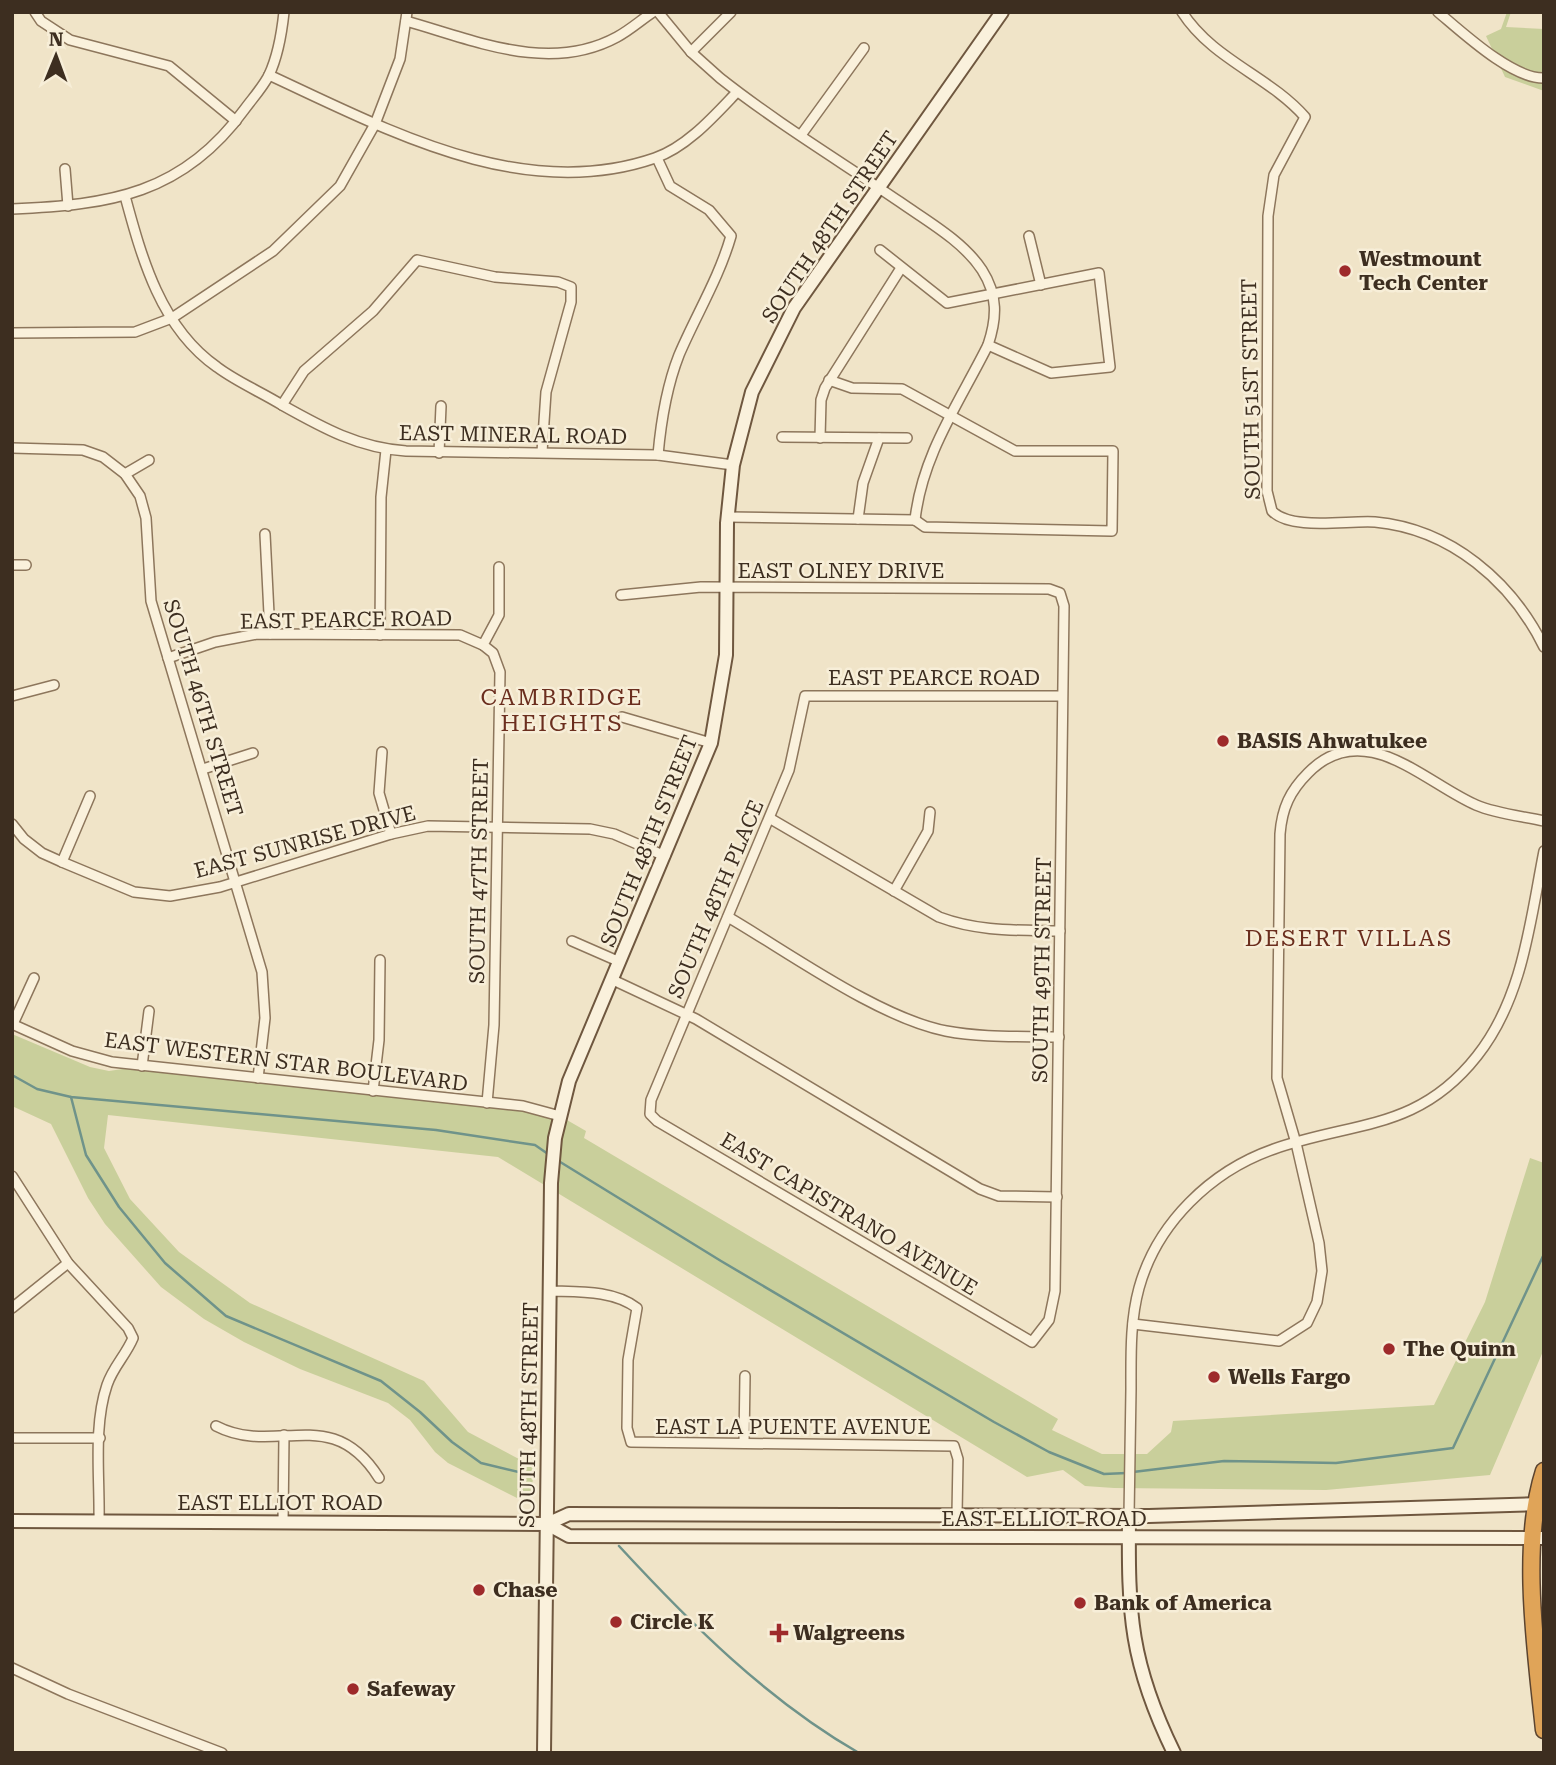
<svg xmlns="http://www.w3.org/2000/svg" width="1556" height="1765" viewBox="0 0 1556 1765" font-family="'Roboto Serif',serif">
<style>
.green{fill:#c9cf9b}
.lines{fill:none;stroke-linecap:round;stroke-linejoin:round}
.stream{stroke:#6f938a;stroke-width:2.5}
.street-casing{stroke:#8d765c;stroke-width:12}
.secondary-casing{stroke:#6f573f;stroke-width:16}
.highway-casing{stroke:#5b4430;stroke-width:19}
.street{stroke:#faf1dc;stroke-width:9}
.secondary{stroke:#faf1dc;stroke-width:12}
.highway{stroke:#e0a458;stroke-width:16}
.poi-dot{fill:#9e2a2b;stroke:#f7eed8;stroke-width:2.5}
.labels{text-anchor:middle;stroke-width:5;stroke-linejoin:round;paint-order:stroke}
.street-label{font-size:21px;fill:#3d2e20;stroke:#f7eed8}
.poi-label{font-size:21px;font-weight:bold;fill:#3d2e20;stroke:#f7eed8;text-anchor:start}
.neighbourhood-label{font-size:23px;letter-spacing:2px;fill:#6b2e1e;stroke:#f7eed8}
</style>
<rect width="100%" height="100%" fill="#f0e4c8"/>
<g class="green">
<path d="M1507,12H1511L1506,27L1544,29V91L1505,77L1486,36L1501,29Z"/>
<path d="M12,1034L90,1067L109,1071L142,1066L523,1106L560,1116L586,1131L584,1138L1058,1419L1052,1430L1102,1454H1147L1171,1432L1173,1421L1434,1405L1485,1302L1530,1158L1544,1163V1349L1490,1475L1326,1490L1114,1488L1085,1486L1063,1470L1027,1477L498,1157L108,1115L104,1148L130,1199L179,1252L250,1303L424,1381L468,1432L534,1467L531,1498L520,1496L519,1499L448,1463L435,1452L410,1420L388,1403L300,1369L244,1342L204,1319L161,1287L105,1224L88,1198L51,1124L12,1106Z"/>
</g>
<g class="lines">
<g class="stream">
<path d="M12,1075L37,1089L71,1097L436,1130L535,1145L548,1154"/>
<path d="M71,1097L86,1155L119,1207L165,1263L226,1316L381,1381L420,1412L452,1442L481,1463L527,1474"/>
<path d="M557,1160L721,1261L994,1422L1049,1452L1104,1474L1127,1473"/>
<path d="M1133,1472L1224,1461L1336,1463L1453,1448L1544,1254"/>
<path d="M619,1546C691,1624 767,1700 859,1753"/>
</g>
<defs>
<g id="street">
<path d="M35,12L41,21L70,40L169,66L236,121"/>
<path d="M658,12L691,52L720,78C777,123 840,161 900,202C927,221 963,241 982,270C998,295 997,318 988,345C959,403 922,455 915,520"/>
<path d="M1182,12C1213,60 1269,76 1305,117L1274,175L1268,216L1267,491L1272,511C1291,531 1348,520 1375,522C1451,529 1512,582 1544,647"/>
<path d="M1438,12C1462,32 1512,79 1544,78"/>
<path d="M406,21C474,40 549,74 617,37C630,30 641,20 653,12"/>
<path d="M691,52L731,12"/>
<path d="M269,75C386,129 522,204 655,158C687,147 714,116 737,92"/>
<path d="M801,135L864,48"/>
<path d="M657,158L670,186L709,210L731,236C719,278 696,315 679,355C666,388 661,421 658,455"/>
<path d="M65,169L68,206"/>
<path d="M125,196C142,259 161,328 217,367C237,382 261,392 282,405C323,428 359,448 406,451L658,455L733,465"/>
<path d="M12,209C110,205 183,194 244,110C252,99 263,87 269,75C277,58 282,31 284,12"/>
<path d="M1029,236L1041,285"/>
<path d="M880,250L947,303L1099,273L1110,367L1051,373L988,345"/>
<path d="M12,333L135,332L172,318L273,251L340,186L375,124L400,59L407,12"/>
<path d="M829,380L852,388L902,389L1015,451H1113L1112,531L925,527L915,520"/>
<path d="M282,405L304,371L373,311L417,260L495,277L558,282L571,287V302L546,392L542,452"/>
<path d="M782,437L907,438"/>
<path d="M820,438L821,400L825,388L901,268"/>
<path d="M12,448L83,450L103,457L125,474L140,496L146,518L151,601L262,972L265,1018L258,1078"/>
<path d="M439,453L441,406"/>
<path d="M125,474L149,460"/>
<path d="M728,517L915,520"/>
<path d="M858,519L863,483L879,438"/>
<path d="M265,534L270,634"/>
<path d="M12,565H26"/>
<path d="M621,595L701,587L1049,589L1060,593L1064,606L1055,1291L1049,1320L1032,1342L657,1121L650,1114L651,1100L789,770L805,696H1062"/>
<path d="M380,635L381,497L386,450"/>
<path d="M168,658L215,642L257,634L460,635L483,645"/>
<path d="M12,696L54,685"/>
<path d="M622,717L711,743"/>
<path d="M382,752L379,793L391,834"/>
<path d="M203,769L253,753"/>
<path d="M771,819L939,917C979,932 1018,930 1060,931"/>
<path d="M12,824L24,839L42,853L62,862L134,892L170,896L220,887L391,834L428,826L590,829L614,834L665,856"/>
<path d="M62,862L90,796"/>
<path d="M894,891L928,831L930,812"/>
<path d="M728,917C788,952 879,1018 946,1031C983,1038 1021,1036 1059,1037"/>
<path d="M572,941L620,962"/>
<path d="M613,980L696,1019L980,1189L999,1196L1057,1197"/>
<path d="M12,1024L72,1051L112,1062L523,1106L560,1116"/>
<path d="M13,1024L34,978"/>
<path d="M142,1066L149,1011"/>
<path d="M373,1091L379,1040L380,960"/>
<path d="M487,1103L494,1025L500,672L493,653L483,645L499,615V567"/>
<path d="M12,1176L68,1263L128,1328L133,1338C126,1355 113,1367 107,1385C93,1426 100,1478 99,1521"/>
<path d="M550,1291C579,1292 613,1290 637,1308L628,1360L627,1428L631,1442L954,1446L958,1459L957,1514"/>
<path d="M12,1308L68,1263"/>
<path d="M1133,1324L1279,1341L1307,1323L1317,1302L1322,1271L1319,1243L1296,1143L1277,1078L1280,834C1282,808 1290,791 1308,773C1364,716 1425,783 1476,805C1497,814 1522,816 1544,821"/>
<path d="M216,1426C276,1457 331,1402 379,1478"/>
<path d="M12,1438H100"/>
<path d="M744,1443L745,1376"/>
<path d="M1129,1516C1130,1474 1130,1431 1131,1389C1131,1355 1130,1321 1139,1288C1157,1223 1211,1171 1274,1149C1354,1121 1418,1131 1477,1056C1523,998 1530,922 1544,851"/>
<path d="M283,1523L284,1435"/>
<path d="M12,1668L68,1694L222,1753"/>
</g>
<g id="secondary">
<path d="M1129,1516C1128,1614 1130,1663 1174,1753"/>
<path d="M12,1521L547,1524L569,1514L1149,1516L1543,1504"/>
<path d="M547,1524L569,1536L1544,1538"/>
<path d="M544,1753L551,1183L555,1138L569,1081L711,743L726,655L727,523L733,465L752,392L794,308L1002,12"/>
</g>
<path id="highway" d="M1544,1471C1520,1545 1536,1653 1544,1730"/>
</defs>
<use href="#street" class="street-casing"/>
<use href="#secondary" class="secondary-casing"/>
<use href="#highway" class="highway-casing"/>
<use href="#street" class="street"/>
<use href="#secondary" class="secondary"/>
<use href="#highway" class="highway"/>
</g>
<g class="poi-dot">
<circle cx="1345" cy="271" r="7"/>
<circle cx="1223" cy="741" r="7"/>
<circle cx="1389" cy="1349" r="7"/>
<circle cx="1214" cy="1377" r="7"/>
<circle cx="479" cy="1590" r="7"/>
<circle cx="1080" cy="1603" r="7"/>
<circle cx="616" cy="1622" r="7"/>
<path d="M775.5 1622.5h7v7h7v7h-7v7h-7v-7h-7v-7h7z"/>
<circle cx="353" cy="1689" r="7"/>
</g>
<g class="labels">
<g class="street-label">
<text transform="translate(830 227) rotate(-56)" y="7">SOUTH 48TH STREET</text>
<text transform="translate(1251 389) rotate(-91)" y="7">SOUTH 51ST STREET</text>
<text transform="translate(513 435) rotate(1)" y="7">EAST MINERAL ROAD</text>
<text x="841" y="578">EAST OLNEY DRIVE</text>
<text transform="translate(346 620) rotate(-1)" y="7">EAST PEARCE ROAD</text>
<text x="934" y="685">EAST PEARCE ROAD</text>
<text transform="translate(203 708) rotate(73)" y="7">SOUTH 46TH STREET</text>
<text transform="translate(649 841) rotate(-68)" y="7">SOUTH 48TH STREET</text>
<text transform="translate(305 842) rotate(-15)" y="7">EAST SUNRISE DRIVE</text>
<text transform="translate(479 871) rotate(-89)" y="7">SOUTH 47TH STREET</text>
<text transform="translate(716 899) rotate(-67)" y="7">SOUTH 48TH PLACE</text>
<text transform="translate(1042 970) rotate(-89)" y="7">SOUTH 49TH STREET</text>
<text transform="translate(286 1062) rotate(7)" y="7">EAST WESTERN STAR BOULEVARD</text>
<text transform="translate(849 1214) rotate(31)" y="7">EAST CAPISTRANO AVENUE</text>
<text transform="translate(529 1415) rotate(-89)" y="7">SOUTH 48TH STREET</text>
<text x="793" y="1434">EAST LA PUENTE AVENUE</text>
<text x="280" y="1510">EAST ELLIOT ROAD</text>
<text x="1044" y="1526">EAST ELLIOT ROAD</text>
</g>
<g class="poi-label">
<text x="1359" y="266">Westmount<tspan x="1359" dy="24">Tech Center</tspan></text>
<text x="1237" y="748">BASIS Ahwatukee</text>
<text x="1403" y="1356">The Quinn</text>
<text x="1228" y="1384">Wells Fargo</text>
<text x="493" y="1597">Chase</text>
<text x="1094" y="1610">Bank of America</text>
<text x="630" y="1629">Circle K</text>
<text x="793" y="1640">Walgreens</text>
<text x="367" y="1696">Safeway</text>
</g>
<g class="neighbourhood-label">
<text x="562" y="705">CAMBRIDGE<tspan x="562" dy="26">HEIGHTS</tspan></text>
<text x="1349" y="946">DESERT VILLAS</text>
</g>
</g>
<rect width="1556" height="1765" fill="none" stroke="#3d2e20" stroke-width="28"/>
<g transform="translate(56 56) rotate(1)" stroke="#f7eed8" stroke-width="5" paint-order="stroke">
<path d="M0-5L12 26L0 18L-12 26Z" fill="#3d2e20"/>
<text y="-10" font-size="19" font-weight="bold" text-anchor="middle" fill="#3d2e20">N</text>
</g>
</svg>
